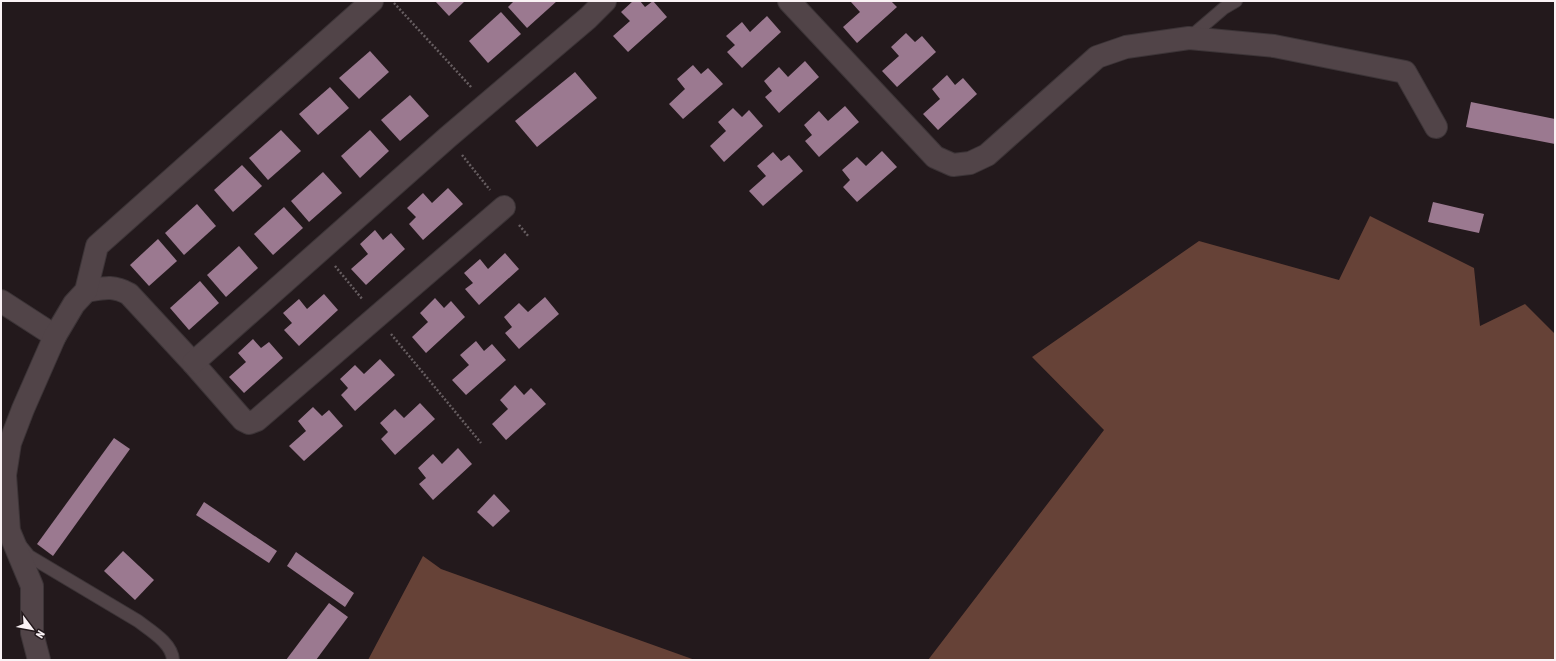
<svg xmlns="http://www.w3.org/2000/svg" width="1556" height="661" viewBox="0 0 1556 661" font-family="'Asap Condensed',sans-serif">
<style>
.forest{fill:#664237}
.building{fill:#9b7990}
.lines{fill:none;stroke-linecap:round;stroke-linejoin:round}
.lane-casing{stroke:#3c3437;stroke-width:14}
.street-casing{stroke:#3c3437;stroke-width:24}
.path{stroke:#675e61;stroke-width:2.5;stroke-dasharray:2 2;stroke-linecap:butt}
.lane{stroke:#514448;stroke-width:12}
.street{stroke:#514448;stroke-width:22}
</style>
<rect width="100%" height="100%" fill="#23191c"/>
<g class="forest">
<path d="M1370,216L1474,268L1480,326L1525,304L1555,334V660H928L1104,430L1032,357L1199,241L1339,280Z"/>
<path d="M423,556L441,569L695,660H368Z"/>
</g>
<g class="building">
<path d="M435,1H465L449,16Z"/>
<path d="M514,1H557L527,28L508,7Z"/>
<path d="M633,1H640L645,7L653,1L667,17L628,52L613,36L630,21L621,12Z"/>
<path d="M853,1H891L897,7L857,43L843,27L860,12L851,2Z"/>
<path d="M501,12L521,34L488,63L469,41Z"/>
<path d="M767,16L781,32L742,68L727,52L735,45L726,36L742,22L750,32Z"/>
<path d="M906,33L915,42L922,36L936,52L897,87L882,71L899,56L891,47Z"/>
<path d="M370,51L389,72L359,99L339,78Z"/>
<path d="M805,61L819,77L779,113L765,97L772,91L764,81L779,67L788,77Z"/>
<path d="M693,65L701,74L708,68L723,84L683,119L669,104L685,89L677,79Z"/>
<path d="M575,72L597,98L537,147L515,121Z"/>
<path d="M947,75L955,85L963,78L977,94L938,130L923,114L940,99L932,89Z"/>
<path d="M330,87L349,108L318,135L299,114Z"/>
<path d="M410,95L429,116L400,141L381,120Z"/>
<path d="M1471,102L1555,119V144L1466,127Z"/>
<path d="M845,106L859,122L819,157L805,141L812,135L804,125L819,111L828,121Z"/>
<path d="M733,108L742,117L749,110L763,126L724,162L710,146L726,131L718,122Z"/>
<path d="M281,130L301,151L268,180L249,158Z"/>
<path d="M370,130L389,151L360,178L341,156Z"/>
<path d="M882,151L897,167L857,202L843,187L850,180L842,170L857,157L866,166Z"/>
<path d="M773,152L781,161L789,155L803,171L763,206L749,191L766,176L757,166Z"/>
<path d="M242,165L262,186L233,212L214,190Z"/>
<path d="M323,172L342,193L309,222L291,201Z"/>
<path d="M448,188L463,204L423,240L409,224L416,217L407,208L423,193L432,203Z"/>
<path d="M1433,202L1484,214L1479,233L1428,222Z"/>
<path d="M197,204L216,226L184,255L165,233Z"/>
<path d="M284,207L303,228L273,255L254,234Z"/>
<path d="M375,230L383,240L391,233L405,249L366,285L351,269L368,254L360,244Z"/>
<path d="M158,239L177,261L149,286L130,265Z"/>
<path d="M239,246L258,268L226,297L207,275Z"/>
<path d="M505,253L519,269L479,305L465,289L473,283L464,273L480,259L488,269Z"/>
<path d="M200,281L219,303L189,330L170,308Z"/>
<path d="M324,294L338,310L299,346L284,330L292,323L283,313L299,299L307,309Z"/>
<path d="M545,297L559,314L519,349L505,333L512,327L504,317L519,303L528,312Z"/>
<path d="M435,298L444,308L451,301L465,317L426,353L412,337L428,322L420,313Z"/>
<path d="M253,339L261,348L269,342L283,358L244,393L229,377L246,362L238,353Z"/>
<path d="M476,341L484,351L492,344L506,360L466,395L452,380L469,365L460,355Z"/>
<path d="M380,359L395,375L355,411L341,395L348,388L340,379L355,365L364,374Z"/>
<path d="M515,385L524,395L531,388L546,404L506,440L492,424L508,409L500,400Z"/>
<path d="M420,403L435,419L395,455L381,439L388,432L380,423L395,409L404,418Z"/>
<path d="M313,407L322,416L329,410L343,426L304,461L289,446L306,431L298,421Z"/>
<path d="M114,438L130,449L53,556L37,544Z"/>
<path d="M458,448L472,464L433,500L419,484L426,478L418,468L433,454L442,464Z"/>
<path d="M494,494L510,511L493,527L477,512Z"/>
<path d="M204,502L277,551L269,563L196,515Z"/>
<path d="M123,551L154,580L135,600L104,571Z"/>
<path d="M296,552L354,593L345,607L287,566Z"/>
<path d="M329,603L348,617L316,660H286Z"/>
</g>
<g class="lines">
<defs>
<g id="lane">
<path d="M1189,38L1224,8L1236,1"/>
<path d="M21,546L29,556L138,621C151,631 172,643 173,660"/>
</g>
<g id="street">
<path d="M789,1L935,157L953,165L970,163L987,155L1097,57L1126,47L1189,38L1274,46L1405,72L1436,127"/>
<path d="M86,291C104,288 113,285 129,294L193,363L243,420L249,423L257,420L504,207"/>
<path d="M1,301L55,336"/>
<path d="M193,363L448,137L588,18L605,1"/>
<path d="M39,660L32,633V586L9,531L5,475L10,443L23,409L55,336L74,304L86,291L97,246L372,1"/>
</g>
</defs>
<use href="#lane" class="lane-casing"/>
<use href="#street" class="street-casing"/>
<g class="path">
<path d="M394,3L472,88"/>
<path d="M462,155L490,190"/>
<path d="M519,225L529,237"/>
<path d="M335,266L363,300"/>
<path d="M391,334L481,443"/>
</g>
<use href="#lane" class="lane"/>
<use href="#street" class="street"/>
</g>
<rect width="1556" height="661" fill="none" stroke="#faf2f5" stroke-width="4"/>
<g transform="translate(32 629) rotate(122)" stroke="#23191c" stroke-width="3" paint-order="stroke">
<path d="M0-3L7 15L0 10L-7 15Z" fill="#faf2f5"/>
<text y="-6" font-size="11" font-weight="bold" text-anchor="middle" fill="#faf2f5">N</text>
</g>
</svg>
